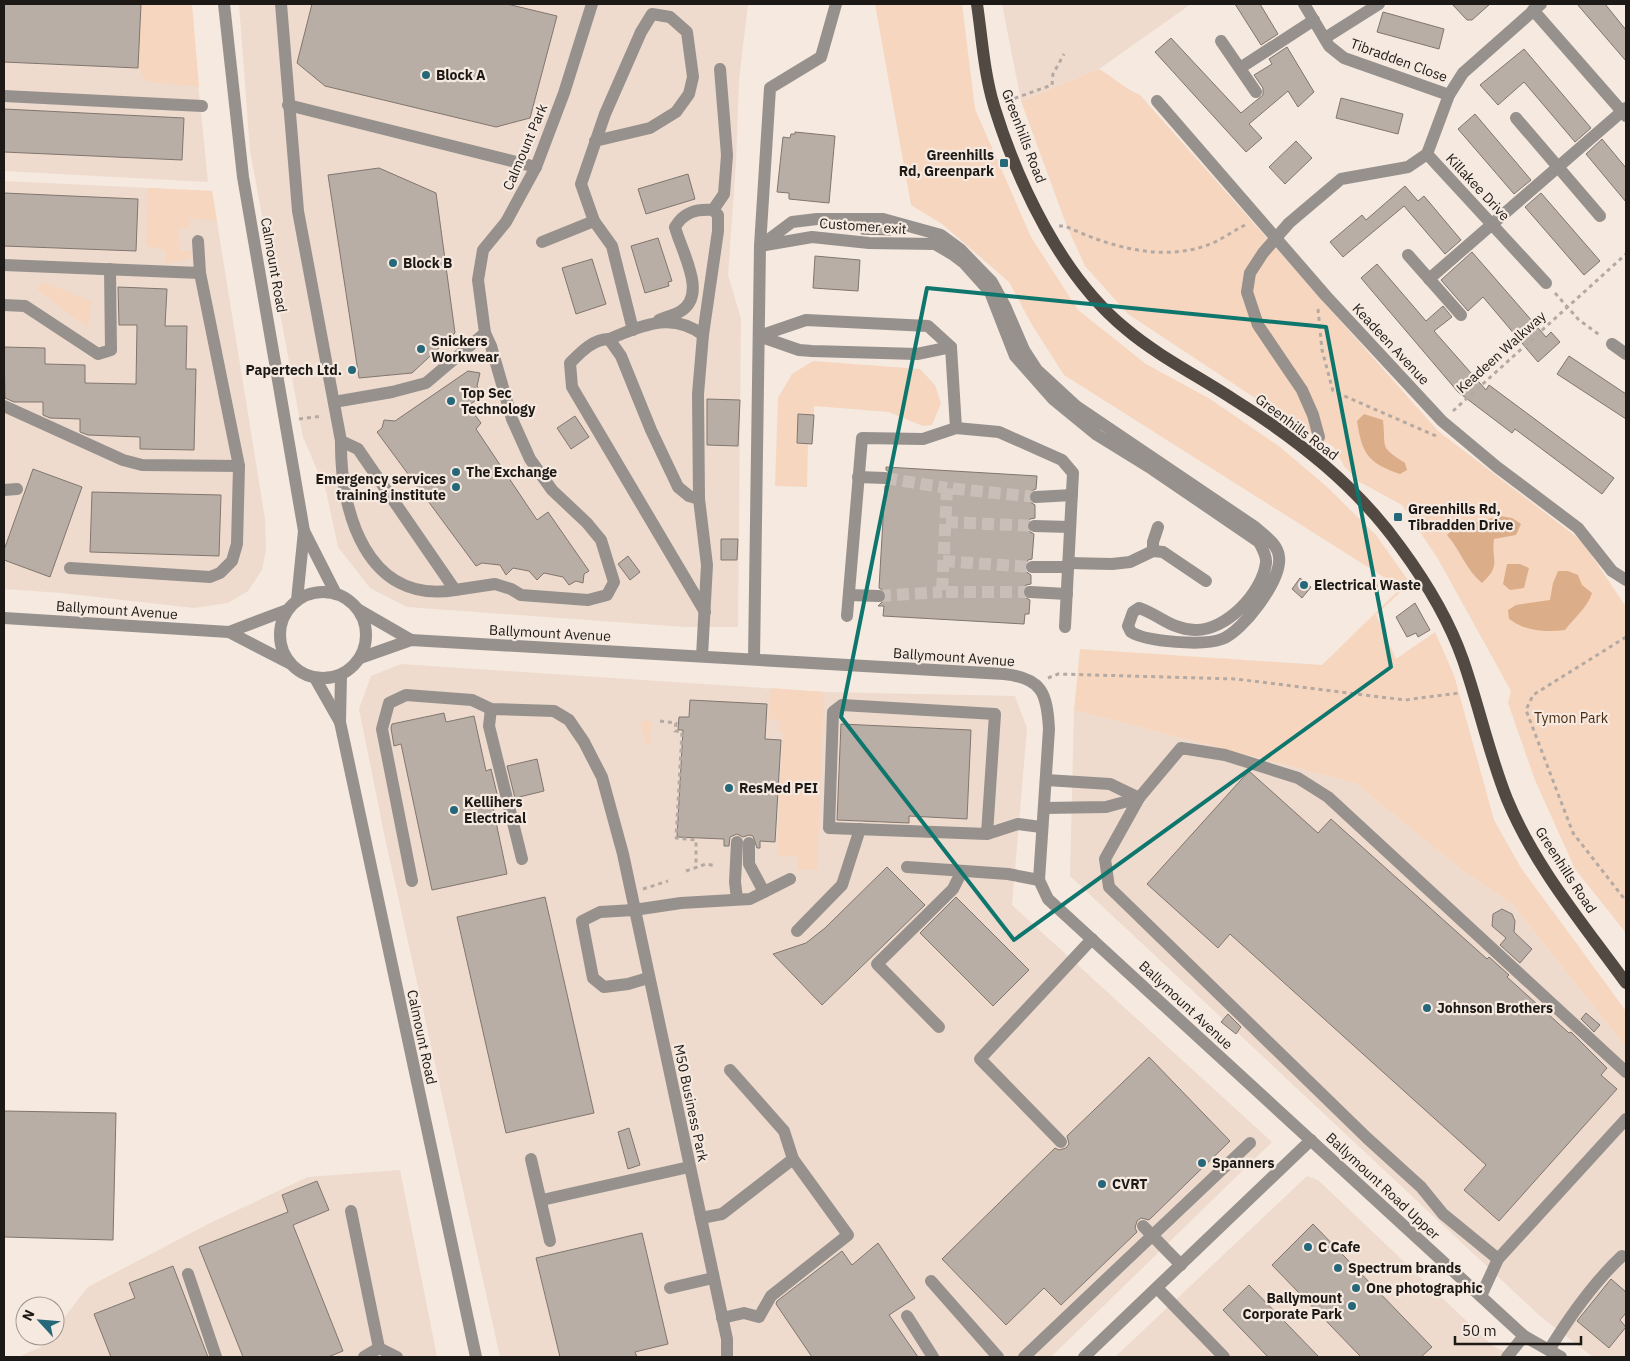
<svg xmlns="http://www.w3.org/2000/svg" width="1630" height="1361" viewBox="0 0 1630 1361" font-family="'IBM Plex Sans',sans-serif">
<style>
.built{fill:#eedbcd}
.green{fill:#f6d6be}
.forest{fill:#dcad89}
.building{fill:#b9aea5;stroke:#81766e}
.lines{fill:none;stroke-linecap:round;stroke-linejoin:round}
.minor-tunnel{stroke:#cabfb8;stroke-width:12;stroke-dasharray:12 6;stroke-linecap:butt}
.path{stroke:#b4aaa3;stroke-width:3;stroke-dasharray:4 4;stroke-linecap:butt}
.minor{stroke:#96918d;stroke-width:12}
.major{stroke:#514942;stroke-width:12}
.marked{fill:none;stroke:#0f766e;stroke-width:4;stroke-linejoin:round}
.poi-dot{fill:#246879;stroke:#f5e9e0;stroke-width:2}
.labels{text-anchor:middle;stroke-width:4.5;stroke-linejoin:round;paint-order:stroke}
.street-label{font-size:14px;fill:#1d1916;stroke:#f5e9e0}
.poi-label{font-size:14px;font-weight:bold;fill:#1d1916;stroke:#f5e9e0;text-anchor:start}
.park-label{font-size:14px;fill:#4b2b0f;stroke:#f5e9e0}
</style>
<rect width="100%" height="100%" fill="#f5e9e0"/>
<g class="built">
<path d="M4,4H190L208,182L4,171Z"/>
<path d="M239,4H748L739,80L736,163L728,275L741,319L738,627H685L407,607L370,588L338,547L326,491L303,437L250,151Z"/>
<path d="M1002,4H1191L1099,69L1021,101Z"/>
<path d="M4,181L212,191L265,519L266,550L262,570L248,591L228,603L194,608L61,593L4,589Z"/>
<path d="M401,664L824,692L1015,696L1027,728L1012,905L1272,1142L1051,1357H500L385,838L359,709L371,676Z"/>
<path d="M1074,710L1355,783L1462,870L1513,905L1626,1047V1357H1593L1540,1316L1070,876Z"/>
<path d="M400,1170L437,1357H18L41,1347L50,1336H55V1329L88,1287L212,1222L308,1177Z"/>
<path d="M1307,1176L1318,1180L1493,1346L1515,1357H1115Z"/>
</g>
<g class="green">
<path d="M141,4H192L199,87L146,81L138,68Z"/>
<path d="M875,4H962L975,109L1031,237L1078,310L1146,364L1210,399L1280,447L1326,486L1376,535L1410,583L1376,615L1396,659L1435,632L1454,675L1494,820L1521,868L1626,1011V1047L1513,905L1462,870L1355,783L1074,710L1080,649L1322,665L1401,588L1064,375L1032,325L1009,282L942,224L911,205Z"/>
<path d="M1099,69C1113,77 1125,89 1140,95L1438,431L1582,541L1626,607V933L1575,869L1535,780L1508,703L1511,691L1438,559L1402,505L1358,481L1344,466L1334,447L1299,427L1128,314L1085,266L1066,224L1021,101Z"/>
<path d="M148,188L212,191L217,221L188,218L190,228L178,229L180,251H192L189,259L166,264V250L146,246Z"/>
<path d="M43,282L91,301L88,328L37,289Z"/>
<path d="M813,361L920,369L935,385L941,403L932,425L923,426L889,412L814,406V415L798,414L797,443L808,444L807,487L775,486L778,398L792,374Z"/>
<path d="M771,688L824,692L817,870L798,869L797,857L777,855L783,733L779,732L780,720L768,719Z"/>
<path d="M646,720L652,722L648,749L640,723Z"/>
</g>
<g class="forest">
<path d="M1364,414L1383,420C1386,450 1379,446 1405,463L1407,470L1400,474C1368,463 1362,454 1357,421Z"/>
<path d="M1500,516L1512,518L1521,524L1516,535L1494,539C1491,561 1502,565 1482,583C1466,570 1461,551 1447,535L1454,528Z"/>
<path d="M1507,564H1520L1529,568L1524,588L1510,590L1503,584Z"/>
<path d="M1558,571H1568L1578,575L1582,585L1592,593C1588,607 1574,618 1565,630C1543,632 1528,632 1509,619L1508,610L1516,605L1550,600L1553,583Z"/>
</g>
<g class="building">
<path d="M4,4H141L138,68L4,62Z"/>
<path d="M312,4H507L557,16L530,118L496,127L325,86L297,63Z"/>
<path d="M1235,4H1260L1278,34L1261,45Z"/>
<path d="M1452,4H1490L1472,20H1467Z"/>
<path d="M1577,4H1605L1626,30V61Z"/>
<path d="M1383,12L1444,29L1439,49L1377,32Z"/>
<path d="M1171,38L1241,113L1263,95V88L1254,75L1272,64L1269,59L1287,47L1314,92L1298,107L1288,91L1249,124L1262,138L1246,152L1155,52Z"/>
<path d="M1524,49L1591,128L1575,142L1524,82L1498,105L1480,85Z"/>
<path d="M1341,98L1403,114L1398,134L1336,118Z"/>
<path d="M4,109L184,118L182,160L4,152Z"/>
<path d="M1475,114L1531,180L1514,194L1458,129Z"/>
<path d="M795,132L835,136L829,203L789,199V193L777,192L783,137L790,138L791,134H795Z"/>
<path d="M1602,139L1626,168V202L1586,154Z"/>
<path d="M1296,141L1312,158L1285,184L1269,167Z"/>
<path d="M379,168L436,193L455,333L412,373L359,378L328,175Z"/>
<path d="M688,174L695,199L646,214L638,189Z"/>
<path d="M1405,186L1418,201L1424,196L1461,240L1445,254L1404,206L1343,257L1330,242L1362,215L1366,220Z"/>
<path d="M4,193L138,199L136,251L4,246Z"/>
<path d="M1541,193L1600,261L1584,275L1525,207Z"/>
<path d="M862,227H882L891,230V235L861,234Z"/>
<path d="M658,238L672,281L668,282L669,286L645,293L631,246Z"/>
<path d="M1472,252L1546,337L1551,332L1560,342L1538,362L1483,297L1468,311L1441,280Z"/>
<path d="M815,256L860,260L858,291L813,288Z"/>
<path d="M592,259L606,304L576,314L562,268Z"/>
<path d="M1377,264L1426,321L1443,306L1452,317L1434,331L1486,390L1489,385L1614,478L1602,494L1515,429L1512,433L1458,392L1361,278Z"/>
<path d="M118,287L167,289L165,326H187L186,369H196L194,450L140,449V437L88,435L80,432V419L50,418L43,415V402H14L5,398L4,347L45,348V364L85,365V383L136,384L137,325H119Z"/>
<path d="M1569,356L1626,394V419L1557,374Z"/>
<path d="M468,371L480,373L477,386L483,395L468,406L481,423L476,429L537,520L548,512L589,571L584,574L583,583L576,581L569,585L563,577L544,573L537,580L529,571L513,568L506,575L500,565L482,563L476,566L377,432L382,428L384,420L395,421Z"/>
<path d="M707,399L740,400L738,446L707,445Z"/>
<path d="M798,414L814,415L812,444L797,443Z"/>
<path d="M575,416L589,437L571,449L557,428Z"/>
<path d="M886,467L1037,476L1036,489L1031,491L1028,497L1030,502L1035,505V518L1030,519L1026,525L1027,530L1034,534L1032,559L1028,560L1024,567L1025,571L1031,575V584L1026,585L1022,591L1023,596L1030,600L1029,614H1025L1024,624L883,616L884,606H878L887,597L886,592L879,588L885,486L892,483L893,478L892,474L886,470Z"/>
<path d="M33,469L82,487L50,577L4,560V550Z"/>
<path d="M92,492L221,495L219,556L90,552Z"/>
<path d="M721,539H738L737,560H721Z"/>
<path d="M628,556L640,572L630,580L618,564Z"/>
<path d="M1300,578L1311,587L1302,598L1292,589Z"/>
<path d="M1415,603L1430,630L1418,637L1416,633L1407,637L1396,617Z"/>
<path d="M690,700L767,704L765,739L781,740L775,842L760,841V848H757L753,836L749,835L743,837L737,834L730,837L729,846H724V839L677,837L683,730H678L679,717H689Z"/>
<path d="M444,713L446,722L474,716L486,771L491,769L499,802L492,803L507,874L432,890L401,744L394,746L391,728L392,724Z"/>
<path d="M841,724L971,730L967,819L909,816V823L837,820Z"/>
<path d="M537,759L544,791L515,798L507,766Z"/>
<path d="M1249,771L1318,833L1331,819L1487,959L1489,957L1509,975L1507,977L1569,1033L1571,1032L1607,1068L1601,1075L1617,1089L1499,1221L1464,1190L1486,1165L1230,934L1218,948L1147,884Z"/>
<path d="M887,867L925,905L822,1005L773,954L806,943L825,928Z"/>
<path d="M545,897L594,1113L506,1133L457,917Z"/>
<path d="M956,897L1029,970L993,1006L920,933Z"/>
<path d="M1502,909L1512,914L1515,921L1514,932L1532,949L1520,963L1500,945L1506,938L1492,926L1493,914Z"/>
<path d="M1586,1013L1600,1025L1594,1032L1581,1019Z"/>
<path d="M1228,1014L1241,1027L1236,1034L1221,1022Z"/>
<path d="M1149,1057L1230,1141L1149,1220L1141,1218L1137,1221L1135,1228L1137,1232L1061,1305L1044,1288L1006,1325L942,1259L1055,1148L1059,1150L1066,1148L1069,1144L1067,1136Z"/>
<path d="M4,1111L116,1113L113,1240L4,1237Z"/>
<path d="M629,1128L640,1165L628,1169L618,1132Z"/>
<path d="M317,1181L329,1210L293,1225L343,1351L328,1357H243L199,1247L288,1212L282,1195Z"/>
<path d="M1313,1224L1432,1347L1421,1357H1361L1272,1265Z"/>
<path d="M642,1233L668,1344L635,1352L637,1357H560L536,1258Z"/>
<path d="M878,1243L915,1298L889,1315L918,1357H812L776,1304L777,1301L842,1251L852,1265Z"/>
<path d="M173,1266L208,1357H111L94,1314L135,1298L129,1283Z"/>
<path d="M1611,1279L1626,1292V1313L1620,1320L1626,1327L1609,1348L1577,1321Z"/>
<path d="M1249,1285L1319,1357H1268L1223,1310Z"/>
</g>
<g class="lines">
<g class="minor-tunnel">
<path d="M885,478L947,488"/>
<path d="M946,522L1034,526"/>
<path d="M943,561L1032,567"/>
<path d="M1030,592H942L947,488L1036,497"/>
<path d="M879,596L942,592"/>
</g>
<g class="path">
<path d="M1007,101L1052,85L1053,74L1064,54"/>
<path d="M1059,226H1065C1110,247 1166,264 1215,242C1225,237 1235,230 1245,225"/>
<path d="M1555,293L1579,320L1601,336"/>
<path d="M1318,309L1322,350L1333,391L1436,436"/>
<path d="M1453,411L1626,254"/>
<path d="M299,419L323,416"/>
<path d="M1626,637L1533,695L1526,710L1573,833L1626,901"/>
<path d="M1048,678L1058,674L1236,679L1405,700L1459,693"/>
<path d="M660,721L676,723L675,731L682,732L676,838L696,840V868"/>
<path d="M686,871L706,864L716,866"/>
<path d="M643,889L668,881"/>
</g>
<g class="minor">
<path d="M224,4L243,177L304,531L297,600"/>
<path d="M281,4L298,211L341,441L358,449L455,590L495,584L511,589L521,595L588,600L607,595L614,582L601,540L587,523L552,490L530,459L512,419L491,346L485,333"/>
<path d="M1304,4L1329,46L1344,58L1449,95"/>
<path d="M1533,10L1626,116"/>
<path d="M1325,38L1379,4"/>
<path d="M1221,41L1256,92"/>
<path d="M1240,68L1314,20"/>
<path d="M4,96L202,106"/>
<path d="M1157,101L1326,296L1442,421L1497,467L1578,528L1612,571L1626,580"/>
<path d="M288,105L536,167"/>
<path d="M1516,118L1600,216"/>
<path d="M1427,154L1449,95L1463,73L1541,4"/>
<path d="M1427,154L1546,283"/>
<path d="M713,210L724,194L727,155L720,69"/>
<path d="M817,219H883L941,235L960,249L992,282L1005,306L1024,350L1037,370L1076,406L1255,527C1264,535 1278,544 1279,557C1282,580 1243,631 1222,639C1204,646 1147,642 1131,632L1128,626L1133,612L1139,608C1160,615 1170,629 1195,630C1226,631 1262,593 1266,563C1267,556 1262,548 1259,542L1152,469L1097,435L1053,399L1015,356L990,292L964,263L952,254L935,244L869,243L812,237L760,246L792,222Z"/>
<path d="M594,221L581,184L605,114L641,32L652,14L670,17L687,32L693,77L689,94L676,112L650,128L595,141"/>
<path d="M542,242L594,221L612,246L633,330"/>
<path d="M1408,255L1461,315"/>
<path d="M4,265L200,273"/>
<path d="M1429,279L1626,108"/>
<path d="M4,305L25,306L98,354L111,350L110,269"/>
<path d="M659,320C666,317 675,315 681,311C708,294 681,251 675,227C684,212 696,209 713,210L718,215V231L703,335"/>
<path d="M759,336L806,320L928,326L951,347L956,428L999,432L1062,460L1073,473L1065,627"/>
<path d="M759,336L799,350L812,351L917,354L951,347"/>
<path d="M609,339C642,326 671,311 703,335L698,394L699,499L707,565L702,656"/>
<path d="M1612,344L1626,354"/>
<path d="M334,402L392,392L426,383L485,333L478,280L483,250L506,222L536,167L564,93L592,4"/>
<path d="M4,406L123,460L142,465L239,466"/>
<path d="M341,441C340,512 367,605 455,590"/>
<path d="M1311,452L1319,437L1313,415L1302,390L1258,325L1247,292L1250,273L1263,253L1289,223L1341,179L1408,167L1427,154"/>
<path d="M858,477L885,478"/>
<path d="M4,490L17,489"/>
<path d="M1036,497L1072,495"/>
<path d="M699,499L689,496L678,487L651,430L621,356L609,339C593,339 581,352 570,363L572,387L705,612"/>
<path d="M1034,526L1070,527"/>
<path d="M304,531L336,594"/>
<path d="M1153,551V542L1158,527"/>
<path d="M1068,563L1112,564L1130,562L1153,551L1163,552L1206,581"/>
<path d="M1032,567H1068"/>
<path d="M70,568L210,577L220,573L232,561L237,544L239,466L200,273L198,241"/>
<circle cx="323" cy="635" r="43"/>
<path d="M1030,592L1067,594"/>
<path d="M849,595L879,596"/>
<path d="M359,610L411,640"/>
<path d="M847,616L862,438L923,439L956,428"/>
<path d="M4,618L229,632L287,610"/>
<path d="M229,632L289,663"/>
<path d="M360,658L411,640L1004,674C1042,678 1047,693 1049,729L1039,880L1048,899L1524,1336L1561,1357"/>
<path d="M754,659L760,246L770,88L821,57L836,4"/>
<path d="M341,675L340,722L476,1357"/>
<path d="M315,678L340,722"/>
<path d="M491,709L489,726L522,859"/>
<path d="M1046,780L1110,784L1139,798"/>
<path d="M1044,808L1106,807L1139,798"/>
<path d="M987,834L995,714L842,705L833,712L829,828L987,834L1018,824L1041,827"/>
<path d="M737,842L735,882L737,899"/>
<path d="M749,843V864L764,892"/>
<path d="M907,867L1008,874L1039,880"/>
<path d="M412,881L382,729L389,703L406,695L472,700L491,709L554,711L569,720L584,742L602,777L623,854L727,1339V1357"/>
<path d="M797,931L842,885L860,829"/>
<path d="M648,978L628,984L604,987L593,978L582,921L600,912L634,910L681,903L750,899L790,879"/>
<path d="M939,1027L877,964L953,889L962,871"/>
<path d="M1061,1142L980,1059L1092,939"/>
<path d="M531,1159L550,1241"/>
<path d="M542,1200L689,1167"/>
<path d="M351,1211L379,1348L364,1357"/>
<path d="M701,1218L722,1214L793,1159L784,1131L730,1070"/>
<path d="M1143,1226L1181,1265"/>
<path d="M1498,1259L1443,1214L1421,1187L1367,1138L1109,887L1105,859L1139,798L1181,748L1225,755L1298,778L1328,797L1626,1072"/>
<path d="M188,1274L216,1357"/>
<path d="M931,1281L998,1357"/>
<path d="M670,1288L713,1278"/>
<path d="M1157,1288L1224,1357"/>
<path d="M1481,1296L1498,1259L1626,1119"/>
<path d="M907,1316L933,1357"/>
<path d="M722,1318L744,1313L759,1317L771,1296L848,1235L793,1159"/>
<path d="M379,1348L397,1357"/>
<path d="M1549,1350C1570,1316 1593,1283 1622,1256"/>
<path d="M1024,1357L1250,1143"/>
<path d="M1084,1357L1311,1140"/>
<path d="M1507,1357L1524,1336"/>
</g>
<path class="major" d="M977,4C982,38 984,73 994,106C1018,184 1062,277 1126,329C1158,356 1198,376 1233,399C1297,439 1357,486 1401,548C1426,582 1449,620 1463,660C1479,706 1489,754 1507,799C1535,867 1584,925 1626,983"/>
</g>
<path class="marked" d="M927,288L1326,327L1391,667L1014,940L841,717Z"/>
<g class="poi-dot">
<circle cx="426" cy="75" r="5"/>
<rect x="999" y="158" width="10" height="10" rx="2.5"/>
<circle cx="393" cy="263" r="5"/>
<circle cx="421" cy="349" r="5"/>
<circle cx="352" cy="370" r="5"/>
<circle cx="451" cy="401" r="5"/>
<circle cx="456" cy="472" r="5"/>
<circle cx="456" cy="487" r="5"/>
<rect x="1393" y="512" width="10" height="10" rx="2.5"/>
<circle cx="1304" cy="585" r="5"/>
<circle cx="729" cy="788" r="5"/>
<circle cx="454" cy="810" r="5"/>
<circle cx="1427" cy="1008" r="5"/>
<circle cx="1202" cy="1163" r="5"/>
<circle cx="1102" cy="1184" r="5"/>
<circle cx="1308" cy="1247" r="5"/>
<circle cx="1338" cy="1268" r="5"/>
<circle cx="1356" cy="1288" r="5"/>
<circle cx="1352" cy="1306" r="5"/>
</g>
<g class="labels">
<g class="street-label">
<text transform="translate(1399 60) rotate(20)" y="5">Tibradden Close</text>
<text transform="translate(1024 136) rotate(69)" y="5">Greenhills Road</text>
<text transform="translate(525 147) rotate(-67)" y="5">Calmount Park</text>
<text transform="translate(1478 187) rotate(47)" y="5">Killakee Drive</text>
<text transform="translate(863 226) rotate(4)" y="5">Customer exit</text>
<text transform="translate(274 265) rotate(80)" y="5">Calmount Road</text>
<text transform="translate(1391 344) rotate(47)" y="5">Keadeen Avenue</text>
<text transform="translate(1501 352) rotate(-42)" y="5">Keadeen Walkway</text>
<text transform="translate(1297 427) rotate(37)" y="5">Greenhills Road</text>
<text transform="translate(117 610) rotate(4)" y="5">Ballymount Avenue</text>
<text transform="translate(550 633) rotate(3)" y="5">Ballymount Avenue</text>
<text transform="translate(954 657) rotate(4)" y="5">Ballymount Avenue</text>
<text transform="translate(1566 870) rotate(57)" y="5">Greenhills Road</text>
<text transform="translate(1186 1005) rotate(43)" y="5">Ballymount Avenue</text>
<text transform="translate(422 1037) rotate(78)" y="5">Calmount Road</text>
<text transform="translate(691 1103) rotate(78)" y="5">M50 Business Park</text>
<text transform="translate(1383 1186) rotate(43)" y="5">Ballymount Road Upper</text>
</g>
<g class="poi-label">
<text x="436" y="80">Block A</text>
<text x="994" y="160" text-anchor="end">Greenhills<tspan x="994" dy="16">Rd, Greenpark</tspan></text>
<text x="403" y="268">Block B</text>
<text x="431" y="346">Snickers<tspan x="431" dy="16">Workwear</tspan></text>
<text x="342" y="375" text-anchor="end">Papertech Ltd.</text>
<text x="461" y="398">Top Sec<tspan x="461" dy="16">Technology</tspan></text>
<text x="466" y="477">The Exchange</text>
<text x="446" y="484" text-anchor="end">Emergency services<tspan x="446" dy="16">training institute</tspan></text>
<text x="1408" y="514">Greenhills Rd,<tspan x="1408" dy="16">Tibradden Drive</tspan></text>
<text x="1314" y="590">Electrical Waste</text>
<text x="739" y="793">ResMed PEI</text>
<text x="464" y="807">Kellihers<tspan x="464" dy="16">Electrical</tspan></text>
<text x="1437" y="1013">Johnson Brothers</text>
<text x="1212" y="1168">Spanners</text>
<text x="1112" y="1189">CVRT</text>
<text x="1318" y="1252">C Cafe</text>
<text x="1348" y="1273">Spectrum brands</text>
<text x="1366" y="1293">One photographic</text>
<text x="1342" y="1303" text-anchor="end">Ballymount<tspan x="1342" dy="16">Corporate Park</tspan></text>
</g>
<g class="park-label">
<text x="1571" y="723">Tymon Park</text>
</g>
</g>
<rect width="1630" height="1361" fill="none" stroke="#1d1916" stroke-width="10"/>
<g transform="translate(40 1321) rotate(296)"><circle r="24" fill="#f5e9e0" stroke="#9f968f"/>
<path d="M0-4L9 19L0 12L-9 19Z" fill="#246879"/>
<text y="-8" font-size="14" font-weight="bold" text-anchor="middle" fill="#1d1916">N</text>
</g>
<path d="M1455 1336v8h126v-8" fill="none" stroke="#1d1916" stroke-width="2.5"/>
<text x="1462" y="1336" font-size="15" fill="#1d1916" stroke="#f5e9e0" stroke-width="4" paint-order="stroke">50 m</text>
</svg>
